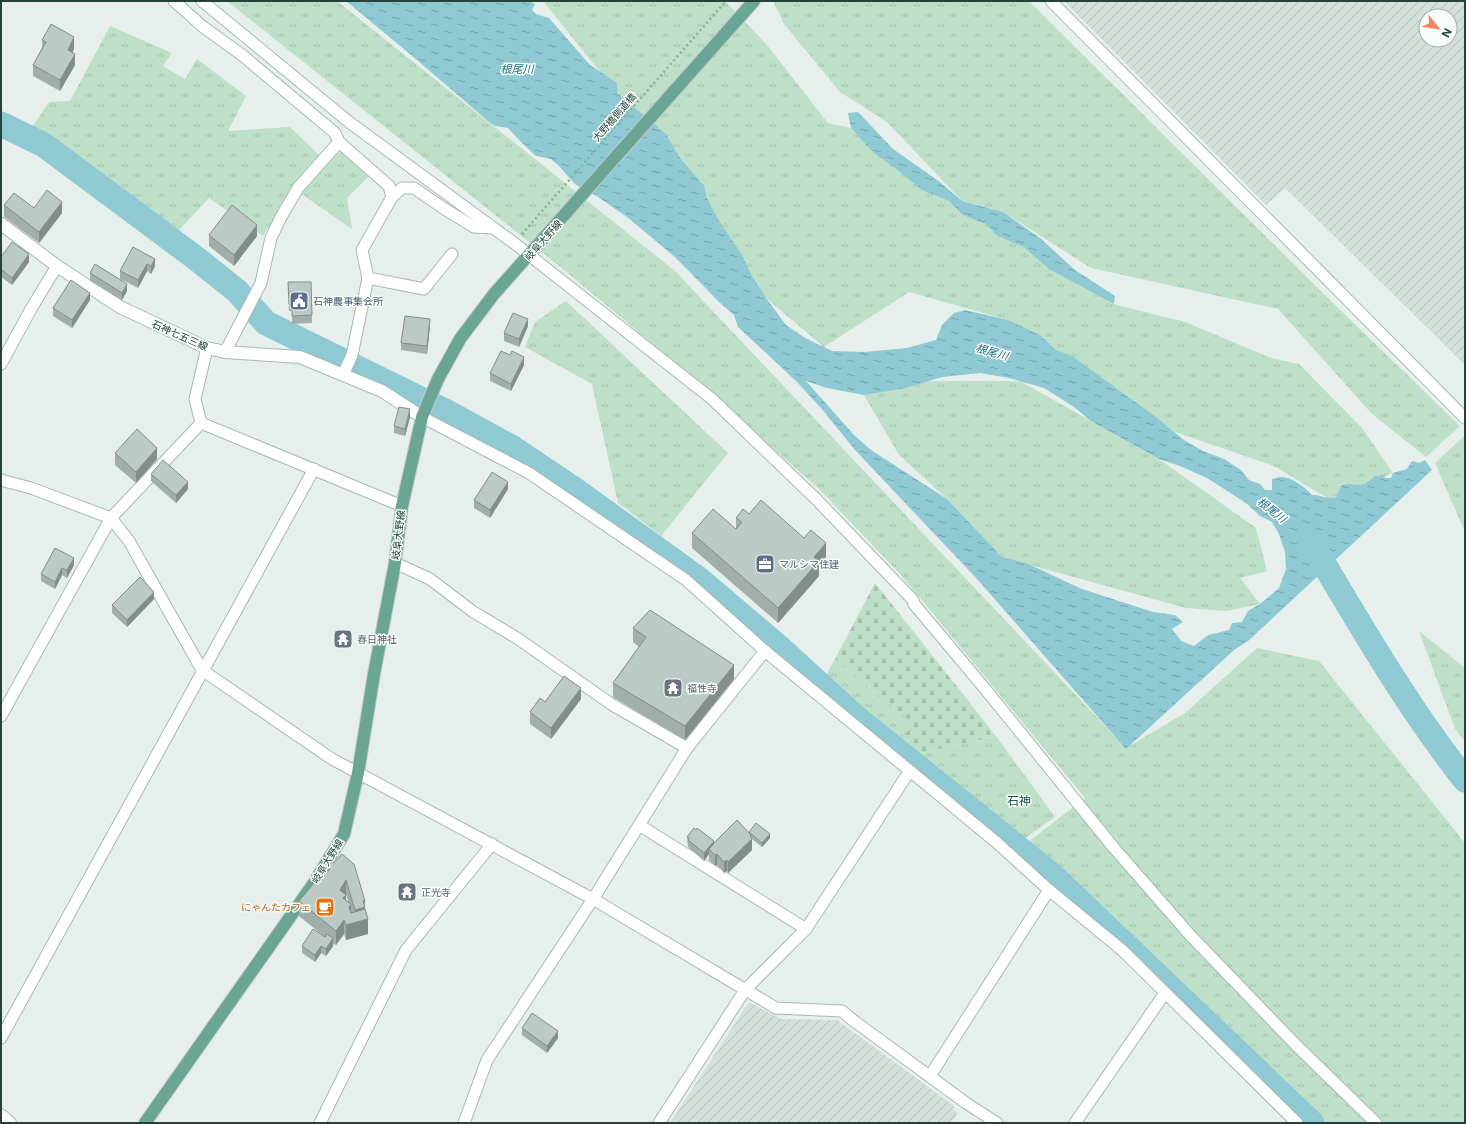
<svg xmlns="http://www.w3.org/2000/svg" width="1466" height="1124" viewBox="0 0 1466 1124" font-family="Inter,'Noto Sans JP',sans-serif">
<style>
.industrial{fill:url(#industrial-furrows);fill-rule:evenodd}
.grass{fill:url(#grass-tufts)}
.cemetery{fill:url(#cemetery-stones)}
.water{fill:url(#water-ripples);fill-rule:evenodd}
.lines{fill:none;stroke-linecap:round;stroke-linejoin:round}
.river{stroke:#8ec9d4;stroke-width:25}
.minor-casing{stroke:#a8b8b2;stroke-width:13}
.tertiary-casing{stroke:#a8b8b2;stroke-width:14}
.secondary-casing{stroke:#a4bbb3;stroke-width:14}
.primary-casing{stroke:#c2cac8;stroke-width:14}
.path{stroke:#86b3a5;stroke-width:2.5;stroke-dasharray:2 3;stroke-linecap:butt}
.minor{stroke:#fff;stroke-width:11}
.tertiary{stroke:#fff;stroke-width:12}
.secondary{stroke:#fff;stroke-width:12}
.primary{stroke:#6aa596;stroke-width:12}
.wall{fill:#a1aea9;fill-rule:evenodd}
.shaded-wall{fill:#838d89}
.building{fill:#bbcac4;stroke:#838d89}
.labels{text-anchor:middle;stroke-width:3;stroke-linejoin:round;paint-order:stroke}
.street-label{font-size:10px;fill:#24423a;stroke:#f7fbf9}
.service-label{font-size:10px;fill:#4e5e75;stroke:#f7fbf9;text-anchor:start}
.worship-label{font-size:10px;fill:#5b616d;stroke:#f7fbf9;text-anchor:start}
.food-label{font-size:10px;fill:#c56008;stroke:#f7fbf9;text-anchor:end}
.water-label{font-size:11px;font-style:italic;fill:#1c6f80;stroke:#f7fbf9}
.quarter-label{font-size:12px;fill:#1f5548;stroke:#f7fbf9}
</style>
<defs>
<pattern id="industrial-furrows" width="10" height="10" patternUnits="userSpaceOnUse"><rect width="10" height="10" fill="#d4dfda"/><path d="M-1 1l2-2M0 10L10 0M9 11l2-2" fill="none" stroke="#b6c1bc"/></pattern>
<pattern id="grass-tufts" width="24" height="20" patternUnits="userSpaceOnUse"><rect width="24" height="20" fill="#bfe0c8"/><path d="M3 7l-1-3M5 7V3M7 7l1-3M15 17l-1-3M17 17v-4M19 17l1-3" fill="none" stroke="#a4c1ad"/></pattern>
<pattern id="cemetery-stones" width="16" height="16" patternUnits="userSpaceOnUse"><rect width="16" height="16" fill="#bfe0c8"/><path d="M2 7V4a2 2 0 0 1 4 0v3zM10 15v-3a2 2 0 0 1 4 0v3z" fill="#a4c1ad"/></pattern>
<pattern id="water-ripples" width="26" height="14" patternUnits="userSpaceOnUse"><rect width="26" height="14" fill="#8ec9d4"/><path d="M2 4q2-2 4 0t4 0M15 11q2-2 4 0t4 0" fill="none" stroke="#74a5ad"/></pattern>
</defs>
<rect width="100%" height="100%" fill="#e6efeb"/>
<g class="industrial">
<path d="M1064,1H1465V365L1285,188L1266,205ZM1426,16H1450V40H1426Z"/>
<path d="M749,1002L781,1019L837,1020L953,1105L957,1114L951,1123H670Z"/>
</g>
<g class="grass">
<path d="M227,1H337L675,271L1126,748L1185,713L1257,648L1319,661L1465,843V1123H1317L1195,1001L1027,843L1085,798L901,575L820,490L700,383L558,265Z"/>
<path d="M543,1H725L767,45L828,123L851,128L1114,304L1185,322L1271,358L1299,364L1362,428L1393,473L1329,499L1274,466L1175,432L1008,320L909,292L824,347L766,298L600,72Z"/>
<path d="M773,1H1029L1332,302L1460,426L1426,457L1372,414L1278,309L1091,268L1003,212L962,201L887,122L840,92L784,24Z"/>
<path d="M110,26L172,53L163,66L185,79L197,59L246,96L228,131L290,127L327,163L341,151L368,177L347,198L352,229L293,188L263,236L209,198L179,230L32,127L49,102L70,101Z"/>
<path d="M566,301L728,453L661,536L618,503L592,384L525,347L535,322Z"/>
<path d="M929,381H1020L1159,459L1256,528L1267,571L1240,578L1260,604L1227,611L1186,608L1002,557L947,499L899,455L864,395Z"/>
<path d="M1465,435V532L1435,463Z"/>
<path d="M1419,631L1465,668V741L1455,729Z"/>
<path d="M835,659L914,724V755L996,736L1055,817L1017,844L822,682Z"/>
</g>
<path class="cemetery" d="M875,583L996,736L914,755L898,742L914,724L835,659Z"/>
<g class="water">
<path d="M346,1H530L535,4L532,10L536,14L549,18L590,65L617,83V93L666,134L680,158L704,186L706,196L716,216L742,255L752,276L766,298L786,325L805,338L832,351L865,352L907,348L936,340L942,325L954,313L965,310L1008,320L1040,335L1056,350L1072,356L1156,417L1184,440L1203,451L1224,459L1241,470L1249,480L1260,484L1265,490H1272V479C1275,478 1279,477 1282,477C1293,478 1305,487 1312,495C1321,494 1326,500 1336,497L1342,485C1356,483 1365,489 1374,476L1384,475L1385,478H1391L1393,473L1407,469L1412,461L1419,463L1425,460L1432,470L1248,641L1234,650L1126,749L978,580L855,450L821,408L797,382L738,327L734,315L719,302L675,257L627,217L598,197L575,184L559,166L551,159L536,156L522,143L508,128L495,126L489,122L417,60ZM980,373L1009,378L1044,388L1074,407L1091,421L1159,459L1180,466L1207,478L1246,503L1260,516L1272,522L1279,534L1285,552L1286,569L1279,588L1260,604L1248,611L1242,622L1232,623L1229,630L1208,635L1194,646L1181,641L1172,629L1183,622L1175,615L1153,612L1082,589L1026,563L1002,557L947,499L871,450L854,435L806,381L827,388L864,395L906,388L942,377Z"/>
<path d="M858,112L893,149L940,182L962,201L1003,212L1040,238L1075,270L1115,296L1114,304L1049,269L1024,247L998,236L986,224L963,215L949,201L922,190L899,171L873,152L851,128L848,113Z"/>
</g>
<g class="lines">
<g class="river">
<path d="M1,124L44,145L197,259L237,291L266,323L447,412L513,448L571,487L700,580L780,648L853,715L1052,875L1312,1123"/>
<path d="M1309,539C1358,621 1406,705 1465,780"/>
</g>
<defs>
<g id="minor">
<path d="M174,1L202,26L242,55L335,133L339,142L298,188L281,217L271,238L261,283L225,352"/>
<path d="M202,1L349,122L514,243L712,399L816,499L913,600L914,604L986,690L1114,848L1190,935L1296,1045L1376,1123"/>
<path d="M1051,1L1465,418"/>
<path d="M339,142L389,186L392,197L362,250L368,278L352,355L343,375"/>
<path d="M392,197L402,188H414L443,208L474,227L492,228"/>
<path d="M368,278L424,289L452,254"/>
<path d="M1,364L31,309L57,266"/>
<path d="M422,417L529,473L686,580L765,651L996,842L1049,890L1122,950L1297,1123"/>
<path d="M201,423L402,506"/>
<path d="M201,423L195,399L207,348"/>
<path d="M1,480L31,488L111,518L129,541L202,670L332,759L593,899L776,1008L842,1011L850,1018L966,1103L997,1123"/>
<path d="M395,563L430,579L472,611L517,638L611,704L687,748"/>
<path d="M1,716L111,518L201,423"/>
<path d="M639,825L806,929"/>
<path d="M1,1038L314,469"/>
<path d="M930,1076L1049,890"/>
<path d="M320,1123L406,950L492,844"/>
<path d="M464,1123L487,1060L593,899L687,748L765,651"/>
<path d="M659,1123L745,990L806,929L909,772"/>
<path d="M1075,1123L1165,993"/>
</g>
<path id="tertiary" d="M1,1115L10,1123"/>
<path id="secondary" d="M1,224L57,266L120,307L207,348L225,352L300,357L382,391L422,417"/>
<path id="primary" d="M145,1123L314,883L344,834L358,773L374,674L395,563L402,506L422,417L438,379L460,339L494,294L754,1"/>
</defs>
<use href="#minor" class="minor-casing"/>
<use href="#tertiary" class="tertiary-casing"/>
<use href="#secondary" class="secondary-casing"/>
<use href="#primary" class="primary-casing"/>
<path class="path" d="M522,234L726,1"/>
<use href="#minor" class="minor"/>
<use href="#tertiary" class="tertiary"/>
<use href="#secondary" class="secondary"/>
<use href="#primary" class="primary"/>
</g>
<g class="wall">
<path d="M42,40L74,49L72,52L75,65L60,91L33,76V65L42,48Z"/>
<path d="M4,205L34,208L62,213L39,243L4,217Z"/>
<path d="M209,235L257,236L234,266L209,246Z"/>
<path d="M133,247L155,266L151,274L147,271L138,288L120,279V271Z"/>
<path d="M1,257L29,262L12,285L1,277Z"/>
<path d="M90,273L127,291L122,300L90,281Z"/>
<path d="M311,282L312,323L292,324V311H289L288,290Z"/>
<path d="M90,300L72,328L53,316V308Z"/>
<path d="M430,326L427,354L401,350V343Z"/>
<path d="M528,326L519,347L504,341V333Z"/>
<path d="M524,365L511,391L490,381V373Z"/>
<path d="M410,417L405,436L394,433V426Z"/>
<path d="M115,453L157,459L136,483L115,465Z"/>
<path d="M151,474L188,489L176,503L151,481Z"/>
<path d="M508,489L490,518L474,508V500Z"/>
<path d="M749,514L826,557L819,566V576L778,623L692,548V533L736,529V518Z"/>
<path d="M55,548L74,565L67,578L62,575L55,589L41,581V574Z"/>
<path d="M154,599L127,627L112,613V605Z"/>
<path d="M633,628L734,679L685,740L613,697V683L639,647L633,642Z"/>
<path d="M581,699L551,739L530,724V712L545,702Z"/>
<path d="M696,830L714,843L749,832L770,838L762,847L752,839V850L728,873L727,871L724,873L717,865L715,866L709,860V854L704,861L688,847L687,837Z"/>
<path d="M332,861L365,901V909L368,934L346,940L344,934L336,945L333,944V946L326,956L321,953L315,962L302,953V946L325,937L299,916V901L326,874L328,871V867ZM346,895L349,903L346,900Z"/>
<path d="M522,1028L558,1038L547,1053L522,1035Z"/>
</g>
<g class="shaded-wall">
<path d="M74,37V49L68,61V50Z"/>
<path d="M75,54V65L60,91V80Z"/>
<path d="M62,202V213L39,243V232Z"/>
<path d="M257,225V236L234,266V255Z"/>
<path d="M29,254V262L12,285V278Z"/>
<path d="M155,259V266L151,274V266Z"/>
<path d="M147,264V271L138,288V280Z"/>
<path d="M127,284V291L122,300V293Z"/>
<path d="M90,293V300L72,328V320Z"/>
<path d="M430,319V326L427,354V346Z"/>
<path d="M528,319V326L519,347V339Z"/>
<path d="M2,339V346L1,348V340Z"/>
<path d="M524,357V365L511,391V384Z"/>
<path d="M410,409V417L405,436V429Z"/>
<path d="M157,448V459L136,483V472Z"/>
<path d="M188,482V489L176,503V495Z"/>
<path d="M508,482V489L490,518V510Z"/>
<path d="M826,543V557L819,566V576L778,623V608L814,557Z"/>
<path d="M74,558V565L67,578V570Z"/>
<path d="M62,568V575L55,589V582Z"/>
<path d="M154,592V599L127,627V620Z"/>
<path d="M734,665V679L685,740V726Z"/>
<path d="M581,688V699L551,739V728Z"/>
<path d="M770,834V838L762,847V843Z"/>
<path d="M751,835V839H752V850L728,873V862Z"/>
<path d="M714,841L713,849H709V854L704,861V853Z"/>
<path d="M717,854V865L715,866V855Z"/>
<path d="M727,860V871L724,873V862Z"/>
<path d="M346,880V909L340,890Z"/>
<path d="M363,901H365V920L368,919V934L346,940V925L355,923V910Z"/>
<path d="M351,904V919L349,907Z"/>
<path d="M344,920V934L336,945V931Z"/>
<path d="M333,938V946L326,956V949Z"/>
<path d="M321,946V953L315,962V955Z"/>
<path d="M558,1031V1038L547,1053V1046Z"/>
</g>
<g class="building">
<path d="M51,24L74,37L68,50L75,54L60,80L33,65L46,42L42,40Z"/>
<path d="M47,190L62,202L39,232L4,205L14,193L34,208Z"/>
<path d="M232,205L257,225L234,255L209,235Z"/>
<path d="M12,242L29,254L12,278L1,269V257Z"/>
<path d="M133,247L155,259L151,266L147,264L138,280L120,271Z"/>
<path d="M95,264L127,284L122,293L90,273Z"/>
<path d="M71,280L90,293L72,320L53,308Z"/>
<path d="M288,282H311L312,315L292,316V304H289Z"/>
<path d="M513,313L528,319L519,339L504,333Z"/>
<path d="M405,316L430,319L427,346L401,343Z"/>
<path d="M501,351L510,355L512,351L524,357L511,384L490,373Z"/>
<path d="M399,407L410,409L405,429L394,426Z"/>
<path d="M137,429L157,448L136,472L115,453Z"/>
<path d="M163,460L188,482L176,495L151,474Z"/>
<path d="M492,472L508,482L490,510L474,500Z"/>
<path d="M761,500L804,538L811,530L826,543L814,557L819,561L778,608L692,533L713,509L736,529L742,522L736,518L743,509L749,514Z"/>
<path d="M55,548L74,558L67,570L62,568L55,582L41,574Z"/>
<path d="M140,577L154,592L127,620L112,605Z"/>
<path d="M650,610L734,665L685,726L613,683L646,637L633,628Z"/>
<path d="M564,676L581,688L551,728L530,712L540,698L545,702Z"/>
<path d="M737,820L751,835L750,836L752,839L728,862L727,860L724,862L717,854L715,855L709,849L714,844H713Z"/>
<path d="M756,823L770,834L762,843L749,832Z"/>
<path d="M694,828L696,830L697,828L714,841L704,853L688,840L689,838L687,837Z"/>
<path d="M342,854L354,864L365,901H363L365,907L355,910L346,880L340,890L346,895L343,898L351,904L349,907L351,913L365,909L368,919L346,925L344,920L336,931L299,901L319,877L324,872L326,874L330,869L328,867L332,861L334,863Z"/>
<path d="M313,929L325,937L327,934L333,938L326,949L321,946L315,955L302,946Z"/>
<path d="M532,1013L558,1031L547,1046L522,1028Z"/>
</g>
<defs>
<symbol id="civic-square" viewBox="-11 -11 22 22"><rect x="-9" y="-9" width="18" height="18" rx="4" fill="#5c6f8a" stroke="#f7fbf9"/><path d="M-.6-6.5H3V-4.5H.6V-3L4-1V1h2V6H-6V1h2V-1L-.6-3ZM-1.2 2.5V6h2.4V2.5Z" fill="#fff"/></symbol>
<symbol id="office-square" viewBox="-11 -11 22 22"><rect x="-9" y="-9" width="18" height="18" rx="4" fill="#5c6f8a" stroke="#f7fbf9"/><path d="M-6-3h4V-5.5h4V-3h4V5H-6ZM-1-4.5V-3h2v-1.5ZM-6 0V1H6V0Z" fill="#fff"/></symbol>
<symbol id="temple-square" viewBox="-11 -11 22 22"><rect x="-9" y="-9" width="18" height="18" rx="4" fill="#6b7280" stroke="#f7fbf9"/><path d="M0-6L5-2H3V0L6.5 2.5H4V6H1.5V3h-3V6H-4V2.5H-6.5L-3 0V-2H-5Z" fill="#fff"/></symbol>
<symbol id="cafe-square" viewBox="-11 -11 22 22"><rect x="-9" y="-9" width="18" height="18" rx="4" fill="#e8710a" stroke="#f7fbf9"/><path d="M-5.5-4.5H6V0H3Q3 3.5 0 3.5H-2.5Q-5.5 3.5-5.5 0ZM3-3.2v2h1.7v-2ZM-6 4.5H4V6H-6Z" fill="#fff"/></symbol>
</defs>
<g fill-rule="evenodd">
<use href="#civic-square" x="288" y="290" width="22" height="22"/>
<use href="#office-square" x="754" y="553" width="22" height="22"/>
<use href="#temple-square" x="332" y="628" width="22" height="22"/>
<use href="#temple-square" x="662" y="677" width="22" height="22"/>
<use href="#temple-square" x="396" y="881" width="22" height="22"/>
<use href="#cafe-square" x="314" y="896" width="22" height="22"/>
</g>
<g class="labels">
<g class="street-label">
<text transform="translate(614 117) rotate(-49)" y="4">大野橋側道橋</text>
<text transform="translate(543 240) rotate(-48)" y="4">岐阜大野線</text>
<text transform="translate(180 335) rotate(24)" y="4">石神七五三線</text>
<text transform="translate(398 535) rotate(-83)" y="4">岐阜大野線</text>
<text transform="translate(327 861) rotate(-58)" y="4">岐阜大野線</text>
</g>
<g class="service-label">
<text x="313" y="305">石神農事集会所</text>
<text x="779" y="568">マルシマ住建</text>
</g>
<g class="worship-label">
<text x="357" y="643">春日神社</text>
<text x="687" y="692">福性寺</text>
<text x="421" y="896">正光寺</text>
</g>
<g class="food-label">
<text x="311" y="911">にゃんたカフェ</text>
</g>
<g class="water-label">
<text x="517" y="73">根尾川</text>
<text transform="translate(992 352) rotate(16)" y="4">根尾川</text>
<text transform="translate(1272 510) rotate(38)" y="4">根尾川</text>
</g>
<g class="quarter-label">
<text x="1019" y="805">石神</text>
</g>
</g>
<rect width="1466" height="1124" fill="none" stroke="#24423a" stroke-width="4"/>
<g transform="translate(1438 28) rotate(119)"><circle r="19" fill="#f7fbf9" stroke="#a3b1ad"/>
<path d="M0-3L7 15L0 10L-7 15Z" fill="#f4845f"/>
<text y="-6" font-size="11" font-weight="bold" text-anchor="middle" fill="#24423a">N</text>
</g>
</svg>
